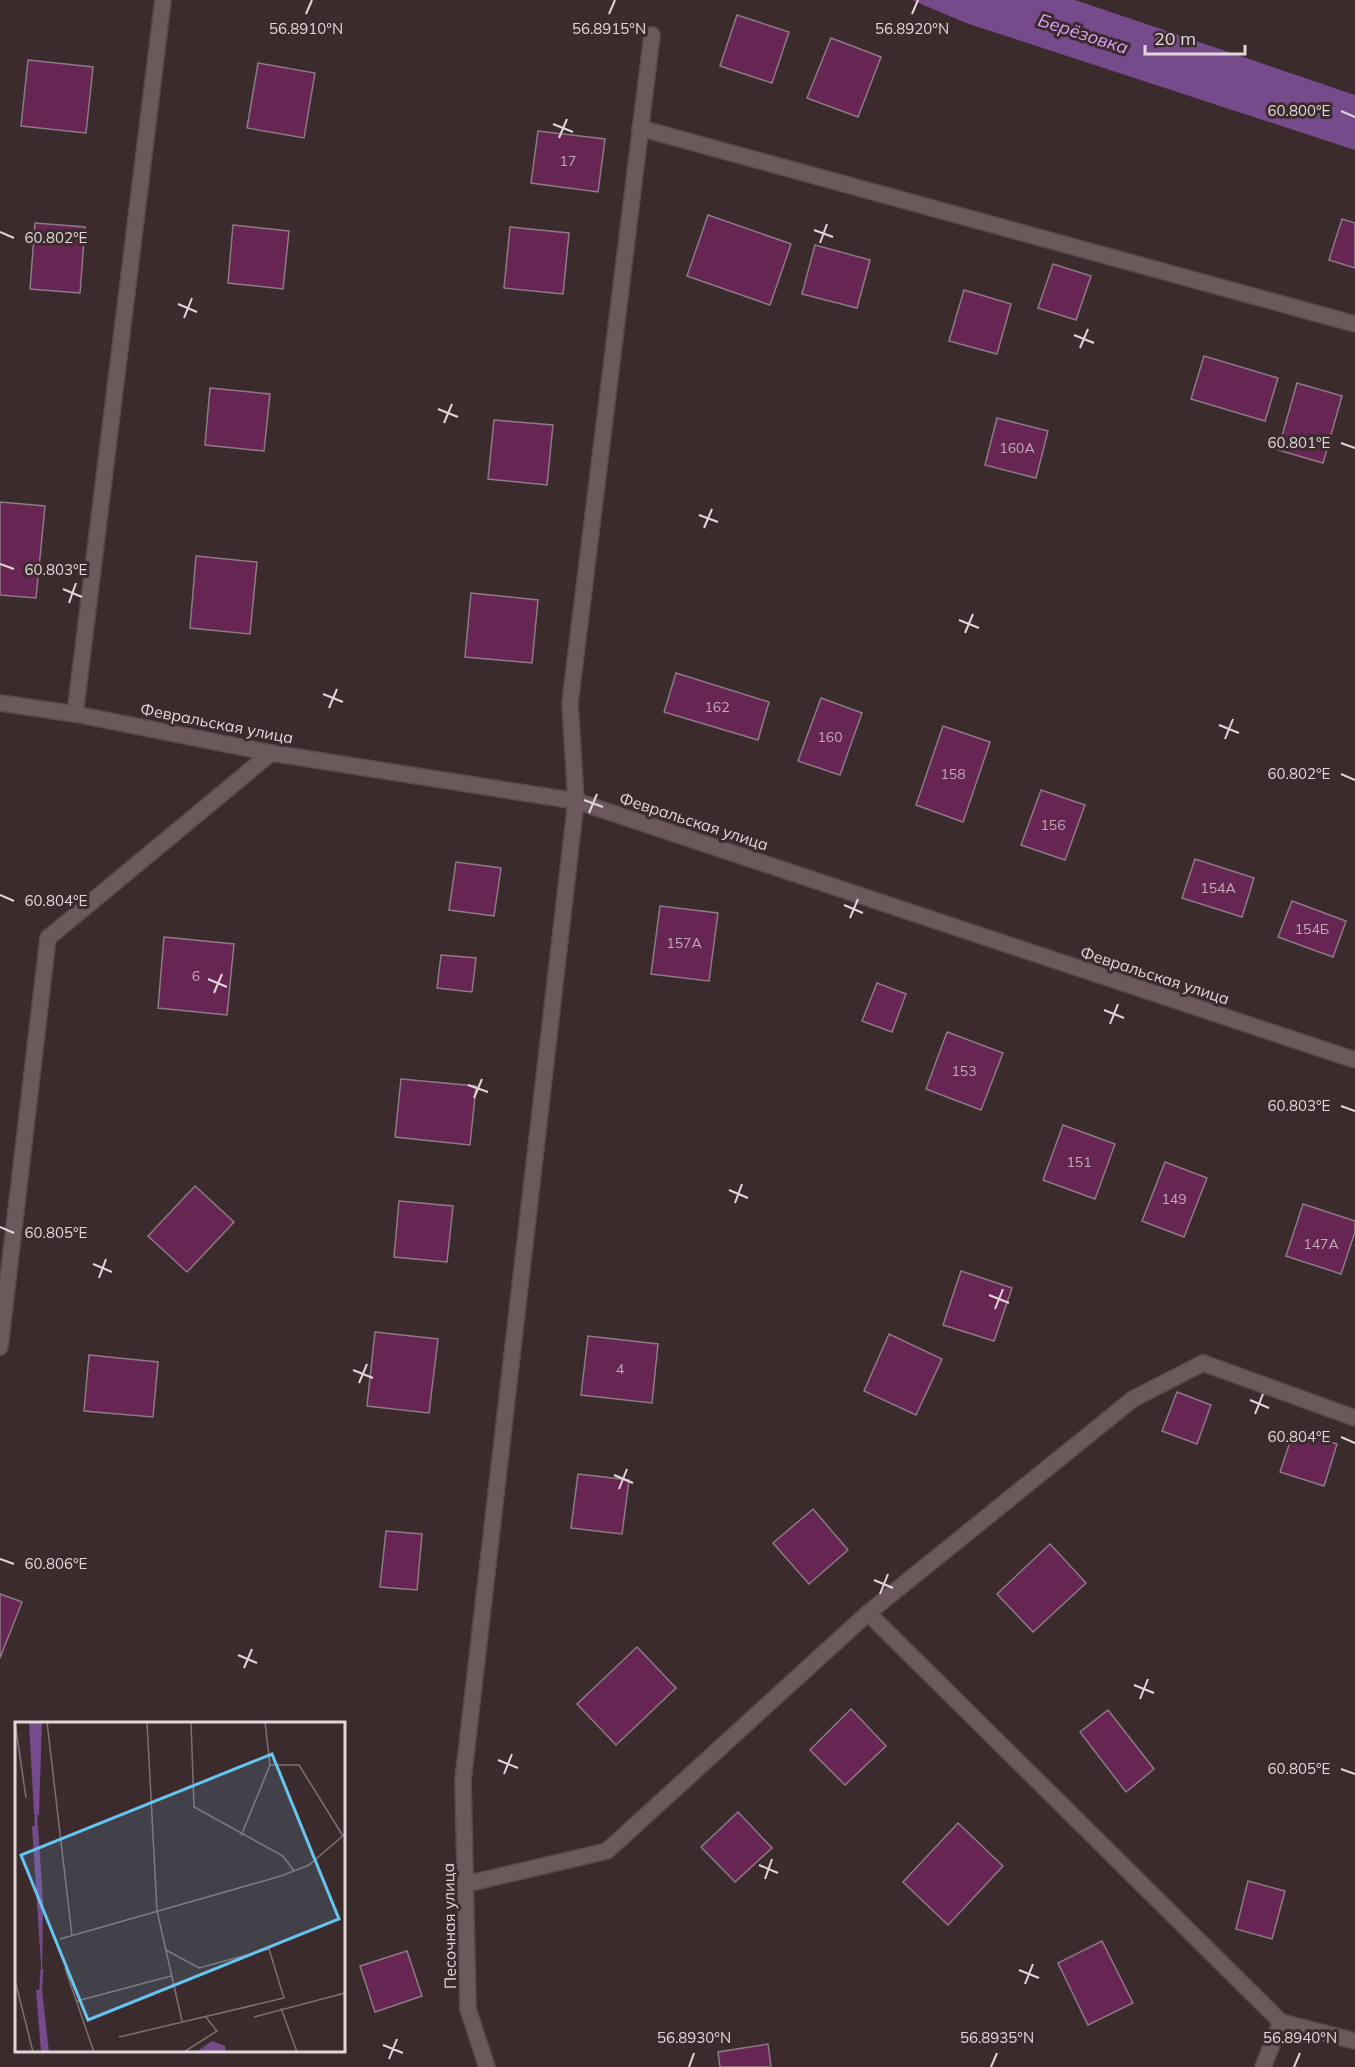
<svg xmlns="http://www.w3.org/2000/svg" width="1355" height="2067" viewBox="0 0 1355 2067" font-family="Mulish,sans-serif">
<style>
.water{fill:#764b8c}
.building{fill:#662552;stroke:#8c7a85;stroke-width:1.5}
.lines{fill:none;stroke-linecap:round;stroke-linejoin:round}
.lane-casing{stroke:#584a4c;stroke-width:18}
.street-casing{stroke:#584a4c;stroke-width:18}
.lane{stroke:#6c595b;stroke-width:15}
.street{stroke:#6c595b;stroke-width:15}
.ticks{fill:none;stroke:#e2d7d8;stroke-width:2}
.labels{text-anchor:middle;stroke-width:6;stroke-linejoin:round;paint-order:stroke}
.number-label{font-size:14px;fill:#c3aab6}
.street-label{font-size:16px;fill:#e2d7d8;stroke:#3c2b2d}
.water-label{font-size:18px;font-style:italic;fill:#dea2fd;stroke:#3c2b2d}
.inset-river{fill:none;stroke:#764b8c;stroke-width:3}
.inset-road{fill:none;stroke:#7e7071;stroke-width:1.5}
.view{fill:#66c4ef;fill-opacity:0.15;stroke:#66c4ef;stroke-width:3}
.inset-edge{fill:none;stroke:#e2d7d8;stroke-width:3}
.ticks-label{font-size:15px;text-anchor:middle;fill:#e2d7d8;stroke:#3c2b2d;stroke-width:6;stroke-linejoin:round;paint-order:stroke}
</style>
<rect width="100%" height="100%" fill="#3c2b2d"/>
<path class="water" d="M912,0H1075L1090,5L1355,95V150L966,23Z"/>
<g class="building">
<path d="M737,15L789,32L772,83L720,66Z"/>
<path d="M831,38L881,57L858,117L807,98Z"/>
<path d="M28,60L93,67L86,133L21,126Z"/>
<path d="M258,63L315,73L304,138L247,128Z"/>
<path d="M538,131L605,139L598,192L531,183Z"/>
<path d="M708,215L791,244L770,305L687,276Z"/>
<path d="M1342,219L1355,223V268L1329,260Z"/>
<path d="M35,223L85,227L80,293L30,289Z"/>
<path d="M233,225L289,231L283,289L228,283Z"/>
<path d="M510,227L569,233L563,294L504,288Z"/>
<path d="M815,245L870,260L857,308L802,294Z"/>
<path d="M1053,264L1091,276L1076,320L1038,308Z"/>
<path d="M964,290L1011,304L997,354L949,341Z"/>
<path d="M1204,356L1278,378L1265,421L1191,399Z"/>
<path d="M1297,383L1342,396L1323,463L1278,450Z"/>
<path d="M210,388L270,394L264,451L205,445Z"/>
<path d="M997,418L1048,431L1036,478L985,465Z"/>
<path d="M494,420L553,425L547,485L488,479Z"/>
<path d="M0,502L45,506L36,598L0,595Z"/>
<path d="M196,556L257,562L250,634L190,628Z"/>
<path d="M471,593L538,600L532,663L465,657Z"/>
<path d="M676,673L769,702L758,740L664,712Z"/>
<path d="M821,698L862,713L840,775L798,761Z"/>
<path d="M943,726L990,742L963,822L916,805Z"/>
<path d="M1041,790L1085,805L1065,860L1021,845Z"/>
<path d="M1195,859L1254,878L1242,917L1182,898Z"/>
<path d="M456,862L501,868L494,916L449,910Z"/>
<path d="M1292,901L1346,921L1333,957L1278,937Z"/>
<path d="M660,906L718,913L709,981L651,974Z"/>
<path d="M164,937L234,944L227,1015L158,1008Z"/>
<path d="M441,955L476,958L472,992L437,988Z"/>
<path d="M877,983L906,994L892,1032L862,1021Z"/>
<path d="M947,1032L1003,1053L981,1110L926,1089Z"/>
<path d="M401,1079L476,1086L470,1145L395,1137Z"/>
<path d="M1063,1125L1115,1144L1095,1199L1043,1180Z"/>
<path d="M1165,1162L1207,1178L1184,1237L1142,1221Z"/>
<path d="M195,1186L234,1222L187,1272L148,1236Z"/>
<path d="M399,1201L453,1206L447,1262L394,1257Z"/>
<path d="M1303,1204L1355,1221V1232L1341,1274L1286,1256Z"/>
<path d="M961,1271L1012,1288L994,1341L943,1325Z"/>
<path d="M375,1332L438,1339L429,1413L367,1406Z"/>
<path d="M889,1334L942,1359L916,1415L864,1391Z"/>
<path d="M588,1336L658,1344L652,1403L581,1395Z"/>
<path d="M89,1355L158,1362L153,1417L84,1411Z"/>
<path d="M1177,1392L1211,1405L1197,1444L1162,1431Z"/>
<path d="M1294,1430L1337,1444L1324,1486L1280,1472Z"/>
<path d="M578,1474L629,1480L622,1534L571,1528Z"/>
<path d="M813,1509L848,1550L809,1584L773,1543Z"/>
<path d="M386,1531L422,1534L417,1590L380,1587Z"/>
<path d="M1050,1544L1086,1583L1033,1632L997,1594Z"/>
<path d="M0,1594L22,1602L0,1658Z"/>
<path d="M637,1647L676,1688L616,1745L577,1704Z"/>
<path d="M851,1709L886,1746L845,1785L810,1750Z"/>
<path d="M1108,1710L1154,1769L1126,1792L1080,1732Z"/>
<path d="M738,1812L772,1848L735,1882L701,1847Z"/>
<path d="M958,1823L1003,1866L948,1925L903,1882Z"/>
<path d="M1248,1881L1285,1891L1272,1939L1236,1929Z"/>
<path d="M1102,1941L1133,2003L1088,2025L1058,1963Z"/>
<path d="M407,1951L422,1996L375,2012L360,1966Z"/>
<path d="M768,2044L771,2067H720L718,2052Z"/>
</g>
<g class="lines">
<defs>
<g id="lane">
<path d="M868,1613L1281,2022"/>
<path d="M466,1884L607,1851L868,1613L1133,1399L1203,1363"/>
</g>
<g id="street">
<path d="M640,128L1355,324"/>
<path d="M0,703L75,714L271,753L576,801L1355,1060"/>
<path d="M75,714L163,0"/>
<path d="M0,1347L48,938L271,753"/>
<path d="M1203,1363L1355,1418"/>
<path d="M487,2067L468,2009L463,1780L576,801L570,703L652,35"/>
<path d="M1263,2067L1281,2022L1355,2041"/>
</g>
</defs>
<use href="#lane" class="lane-casing"/>
<use href="#street" class="street-casing"/>
<use href="#lane" class="lane"/>
<use href="#street" class="street"/>
</g>
<path class="ticks" d="M306,14L312,0M609,14L615,0M912,14L918,0M1341,111L1355,117M553,124L573,132M559,138L567,119M814,230L833,237M0,232L14,238M820,243L827,224M178,304L197,312M184,318L192,298M1074,335L1094,343M1080,348L1088,329M438,409L458,417M444,423L452,404M1341,443L1355,448M699,515L718,522M704,528L712,509M0,564L14,569M63,589L82,597M69,603L76,583M959,620L979,628M965,633L973,614M323,694L343,702M329,708L337,689M1219,725L1239,733M1225,739L1233,719M1341,774L1355,780M584,800L603,807M589,813L597,794M0,895L14,901M844,905L863,913M850,918L858,899M208,979L227,987M214,993L222,974M1104,1010L1124,1018M1110,1024L1118,1004M468,1085L488,1092M474,1098L482,1079M1341,1106L1355,1111M729,1190L748,1198M735,1203L742,1184M0,1227L14,1233M93,1264L112,1272M99,1278L106,1259M989,1295L1009,1303M995,1309L1003,1289M353,1370L373,1378M359,1383L367,1364M1250,1400L1269,1408M1255,1414L1263,1394M1341,1437L1355,1443M614,1475L633,1483M619,1489L627,1469M0,1559L14,1564M874,1580L893,1588M880,1594L888,1574M238,1655L257,1663M244,1668L252,1649M1134,1685L1154,1693M1140,1699L1148,1679M498,1760L518,1768M1341,1769L1355,1774M504,1774L512,1754M759,1865L778,1873M765,1879L772,1859M1019,1970L1039,1978M1025,1984L1033,1964M383,2045L403,2053M389,2059L397,2039M689,2067L694,2053M991,2067L997,2053M1294,2067L1300,2053"/>
<g class="labels">
<g class="number-label">
<text x="568" y="166">17</text>
<text x="1017" y="453">160А</text>
<text x="717" y="712">162</text>
<text x="830" y="742">160</text>
<text x="953" y="779">158</text>
<text x="1053" y="830">156</text>
<text x="1218" y="893">154А</text>
<text x="1312" y="934">154Б</text>
<text x="684" y="948">157А</text>
<text x="196" y="981">6</text>
<text x="964" y="1076">153</text>
<text x="1079" y="1167">151</text>
<text x="1174" y="1204">149</text>
<text x="1321" y="1249">147А</text>
<text x="620" y="1374">4</text>
</g>
<g class="street-label">
<text transform="translate(217 723) rotate(11)" y="6">Февральская улица</text>
<text transform="translate(694 821) rotate(18)" y="6">Февральская улица</text>
<text transform="translate(1155 975) rotate(18)" y="6">Февральская улица</text>
<text transform="translate(449 1926) rotate(-91)" y="6">Песочная улица</text>
</g>
<g class="water-label">
<text transform="translate(1083 34) rotate(18)" y="6">Берёзовка</text>
</g>
</g>
<g transform="translate(15 1722)">
<rect width="330" height="330" fill="#3c2b2d"/>
<path d="M14,0H27L24,93L19,92ZM17,104H23L28,180L27,258ZM21,268H27L34,330H26ZM197,319L210,324L211,330H181Z" fill="#764b8c"/>
<path class="inset-river" d="M21,114V82M25,279L27,247"/>
<path class="inset-road" d="M0,0L11,76M32,0L57,214M132,0L142,189L167,299M176,0L179,85L268,134L279,149M250,0L255,43M255,43H284L328,114M226,114L255,43M45,217L266,154L294,143L330,112M50,246L79,330M0,258L18,330M62,279L156,254M266,286L282,330M239,295L330,271M104,315L269,276L254,227L184,246L151,228M169,330L202,309L190,294"/>
<path class="view" d="M257,32L324,197L73,298L6,133Z"/>
<rect width="330" height="330" class="inset-edge"/>
</g>
<g class="ticks-label">
<text x="912" y="34">56.8920°N</text>
<text x="306" y="34">56.8910°N</text>
<text x="609" y="34">56.8915°N</text>
<text x="1299" y="116">60.800°E</text>
<text x="56" y="243">60.802°E</text>
<text x="1299" y="448">60.801°E</text>
<text x="56" y="575">60.803°E</text>
<text x="1299" y="779">60.802°E</text>
<text x="56" y="906">60.804°E</text>
<text x="1299" y="1111">60.803°E</text>
<text x="56" y="1238">60.805°E</text>
<text x="1299" y="1442">60.804°E</text>
<text x="56" y="1569">60.806°E</text>
<text x="1299" y="1774">60.805°E</text>
<text x="694" y="2043">56.8930°N</text>
<text x="997" y="2043">56.8935°N</text>
<text x="1300" y="2043">56.8940°N</text>
</g>
<path d="M1145 45v9h100v-9" fill="none" stroke="#e2d7d8" stroke-width="3"/>
<text x="1154" y="45" font-size="18" fill="#e2d7d8" stroke="#3c2b2d" stroke-width="4.5" paint-order="stroke">20 m</text>
</svg>
